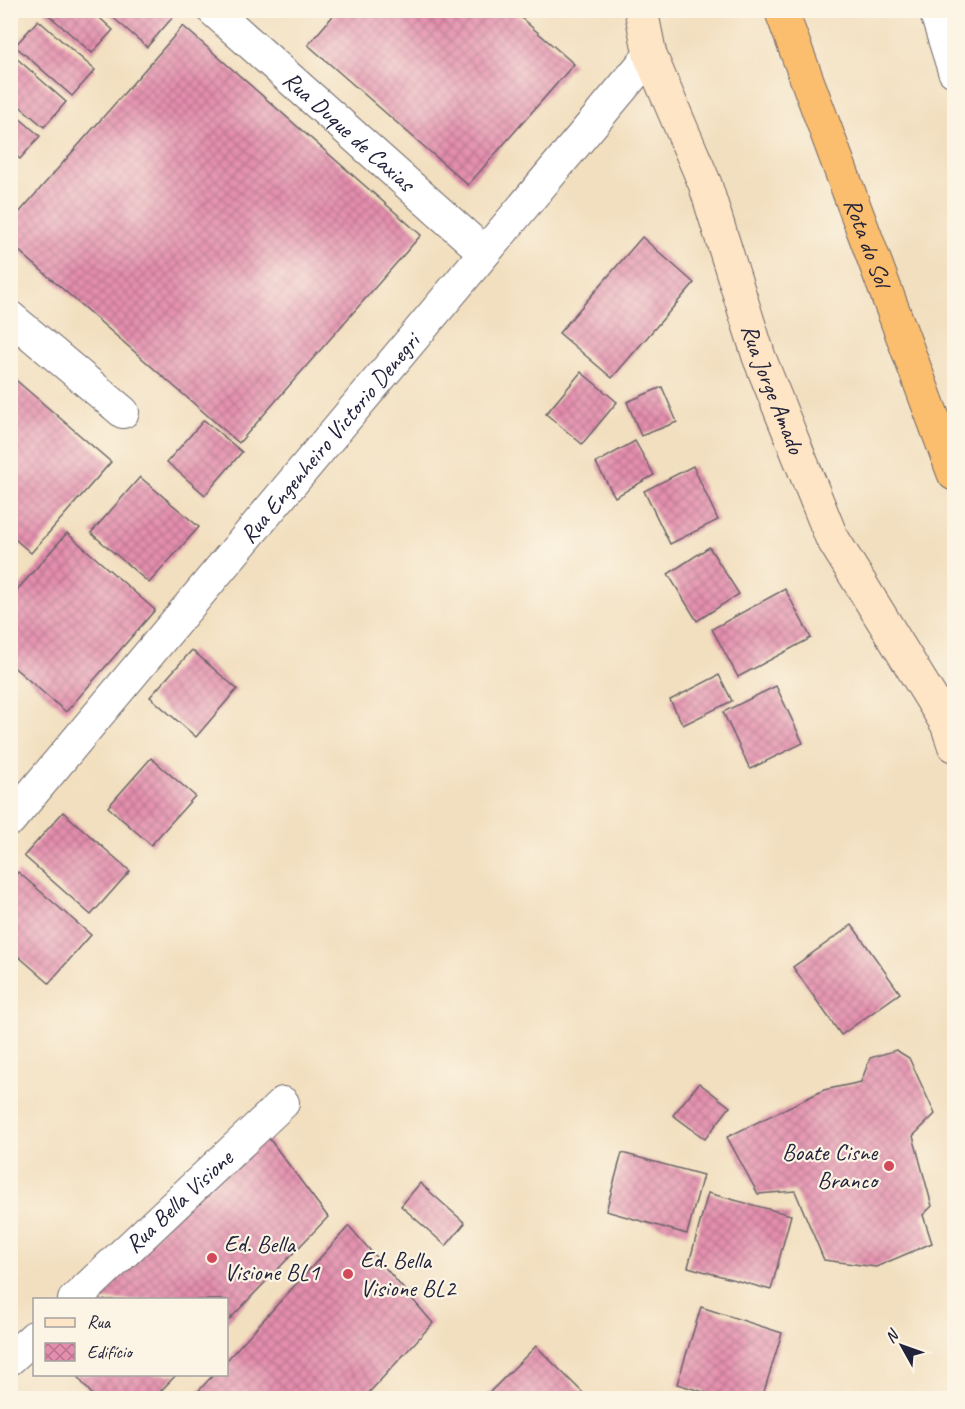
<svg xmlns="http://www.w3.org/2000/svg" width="965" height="1409" viewBox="0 0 965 1409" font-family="Caveat,sans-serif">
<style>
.building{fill:url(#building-cross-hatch)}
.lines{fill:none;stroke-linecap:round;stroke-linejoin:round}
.street-casing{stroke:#6b6469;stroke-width:34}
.secondary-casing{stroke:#6b6469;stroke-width:35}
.highway-casing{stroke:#6b6469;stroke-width:35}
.street{stroke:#fff;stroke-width:32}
.secondary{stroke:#fde5c5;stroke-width:33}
.highway{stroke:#fbbe6e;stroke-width:33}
.poi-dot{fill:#d1495b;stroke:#fcf5e5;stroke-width:2}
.labels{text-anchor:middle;stroke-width:4.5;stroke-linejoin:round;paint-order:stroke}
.street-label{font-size:24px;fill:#22223b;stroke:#fcf5e5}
.poi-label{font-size:24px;fill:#22223b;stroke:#fcf5e5;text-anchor:start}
</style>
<defs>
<pattern id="building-cross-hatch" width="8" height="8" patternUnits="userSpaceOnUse" patternTransform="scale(1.5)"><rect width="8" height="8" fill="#e48ead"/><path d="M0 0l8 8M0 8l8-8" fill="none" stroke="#b8748e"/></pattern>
</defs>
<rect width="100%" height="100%" fill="#fcf5e5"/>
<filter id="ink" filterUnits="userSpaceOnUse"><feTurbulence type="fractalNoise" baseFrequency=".0167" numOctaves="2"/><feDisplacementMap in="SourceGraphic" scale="12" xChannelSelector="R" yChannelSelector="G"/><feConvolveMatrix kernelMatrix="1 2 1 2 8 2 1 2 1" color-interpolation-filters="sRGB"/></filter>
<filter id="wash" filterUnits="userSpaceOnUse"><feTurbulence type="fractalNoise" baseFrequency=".008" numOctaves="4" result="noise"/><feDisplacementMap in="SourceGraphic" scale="24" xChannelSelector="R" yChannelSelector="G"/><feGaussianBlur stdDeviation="1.35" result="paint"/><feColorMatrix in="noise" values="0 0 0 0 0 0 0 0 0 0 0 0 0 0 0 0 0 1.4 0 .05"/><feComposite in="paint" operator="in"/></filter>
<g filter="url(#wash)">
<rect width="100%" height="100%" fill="#f2dfbf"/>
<g id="blocks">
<g class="building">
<path d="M43,10H91L113,30L92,53Z"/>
<path d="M112,10H179L147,47L109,14Z"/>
<path d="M338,10H512L574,64L468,185L308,45Z"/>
<path d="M38,20L95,70L72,96L15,46Z"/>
<path d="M183,26L421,235L239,443L10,243V223Z"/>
<path d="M14,56L66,102L44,127L10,98V60Z"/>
<path d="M10,110L40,136L20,159L10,151Z"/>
<path d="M642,237L694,283L612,378L559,333Z"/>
<path d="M581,372L617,402L582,444L546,414Z"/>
<path d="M10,375L111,462L31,553L10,535Z"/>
<path d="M662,387L677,422L641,436L627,402Z"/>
<path d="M204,420L242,452L205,495L167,462Z"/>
<path d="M635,441L654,475L615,497L596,463Z"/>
<path d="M693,466L718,520L670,544L644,491Z"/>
<path d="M140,477L199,527L149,583L91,533Z"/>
<path d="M67,533L155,610L66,712L10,664V598Z"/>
<path d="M709,547L739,594L697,621L668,574Z"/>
<path d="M785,589L811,638L738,677L712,629Z"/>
<path d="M192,650L237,689L196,737L150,697Z"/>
<path d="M719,675L732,701L683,725L670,700Z"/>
<path d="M776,686L803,743L750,769L723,712Z"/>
<path d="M151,758L195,796L151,845L108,807Z"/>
<path d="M63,812L130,871L91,915L24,856Z"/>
<path d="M18,872L91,935L49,983L10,949V881Z"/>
<path d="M852,925L900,993L841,1035L793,967Z"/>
<path d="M896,1050L909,1058L935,1114L913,1136L932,1206L923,1215L932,1243L876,1267L824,1260L795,1191L758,1194L727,1137L824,1090L861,1082L870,1058Z"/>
<path d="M699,1083L730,1107L705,1139L673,1115Z"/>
<path d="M259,1125L328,1217L226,1323V1300H97Z"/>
<path d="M622,1153L703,1175L687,1234L606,1211Z"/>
<path d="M420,1183L465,1223L446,1246L401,1206Z"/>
<path d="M708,1193L791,1215L771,1290L688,1267Z"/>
<path d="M349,1226L433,1323L364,1398H192L214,1374H226V1361Z"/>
<path d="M701,1307L782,1333L762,1398H724L677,1384Z"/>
<path d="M536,1346L588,1398H489L486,1396Z"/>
<path d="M75,1374H177L154,1398H95Z"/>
</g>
</g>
</g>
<g filter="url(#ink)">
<use href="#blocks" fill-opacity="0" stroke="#6b6469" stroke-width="1.5"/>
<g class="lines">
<defs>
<g id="street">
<path id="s1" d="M213,10L484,252"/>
<path d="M935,10L954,71"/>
<path d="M10,317L123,412"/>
<path id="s2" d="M10,820L650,55"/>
<path id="s3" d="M74,1300L283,1103"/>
<path d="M10,1359L34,1337"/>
</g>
<g id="secondary">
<path id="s4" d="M641,10L650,55L705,184L759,357L831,536L947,724L954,745"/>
</g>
<g id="highway">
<path id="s5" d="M781,10L954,474"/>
</g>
</defs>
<use href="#street" class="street-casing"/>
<use href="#secondary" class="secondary-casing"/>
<use href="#highway" class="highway-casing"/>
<use href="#street" class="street"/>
<use href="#secondary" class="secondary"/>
<use href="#highway" class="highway"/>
</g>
</g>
<g class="poi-dot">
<circle cx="889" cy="1166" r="6"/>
<circle cx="212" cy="1258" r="6"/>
<circle cx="348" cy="1274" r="6"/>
</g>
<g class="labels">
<g class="street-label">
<text dy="8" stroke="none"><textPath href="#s1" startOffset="182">Rua Duque de Caxias</textPath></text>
<text dy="8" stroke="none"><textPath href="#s5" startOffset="248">Rota do Sol</textPath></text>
<text dy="8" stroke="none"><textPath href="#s4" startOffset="402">Rua Jorge Amado</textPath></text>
<text dy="8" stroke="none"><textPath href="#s2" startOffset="498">Rua Engenheiro Victorio Denegri</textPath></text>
<text dy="8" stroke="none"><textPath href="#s3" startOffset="144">Rua Bella Visione</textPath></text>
</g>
<g class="poi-label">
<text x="877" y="1160" text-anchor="end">Boate Cisne<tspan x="877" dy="28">Branco</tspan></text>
<text x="224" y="1252">Ed. Bella<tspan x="224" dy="28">Visione BL1</tspan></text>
<text x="360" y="1268">Ed. Bella<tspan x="360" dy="28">Visione BL2</tspan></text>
</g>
</g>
<rect width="965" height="1409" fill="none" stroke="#fcf5e5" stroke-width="36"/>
<rect x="33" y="1298" width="195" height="78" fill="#fcf5e5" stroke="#a5a1a1" stroke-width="1.5"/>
<rect x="45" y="1318" width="30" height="9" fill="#fde5c5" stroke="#a5a1a1" stroke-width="1.5"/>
<text x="87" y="1328" font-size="18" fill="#22223b">Rua</text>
<rect x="45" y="1343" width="30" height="18" fill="url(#building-cross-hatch)" stroke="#a5a1a1" stroke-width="1.5"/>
<text x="87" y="1358" font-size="18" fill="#22223b">Edifício</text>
<g transform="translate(902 1346) rotate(310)" stroke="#fcf5e5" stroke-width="4.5" paint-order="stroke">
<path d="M0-4.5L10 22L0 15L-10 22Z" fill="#22223b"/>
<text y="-9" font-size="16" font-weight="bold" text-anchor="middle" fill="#22223b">N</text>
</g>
</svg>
